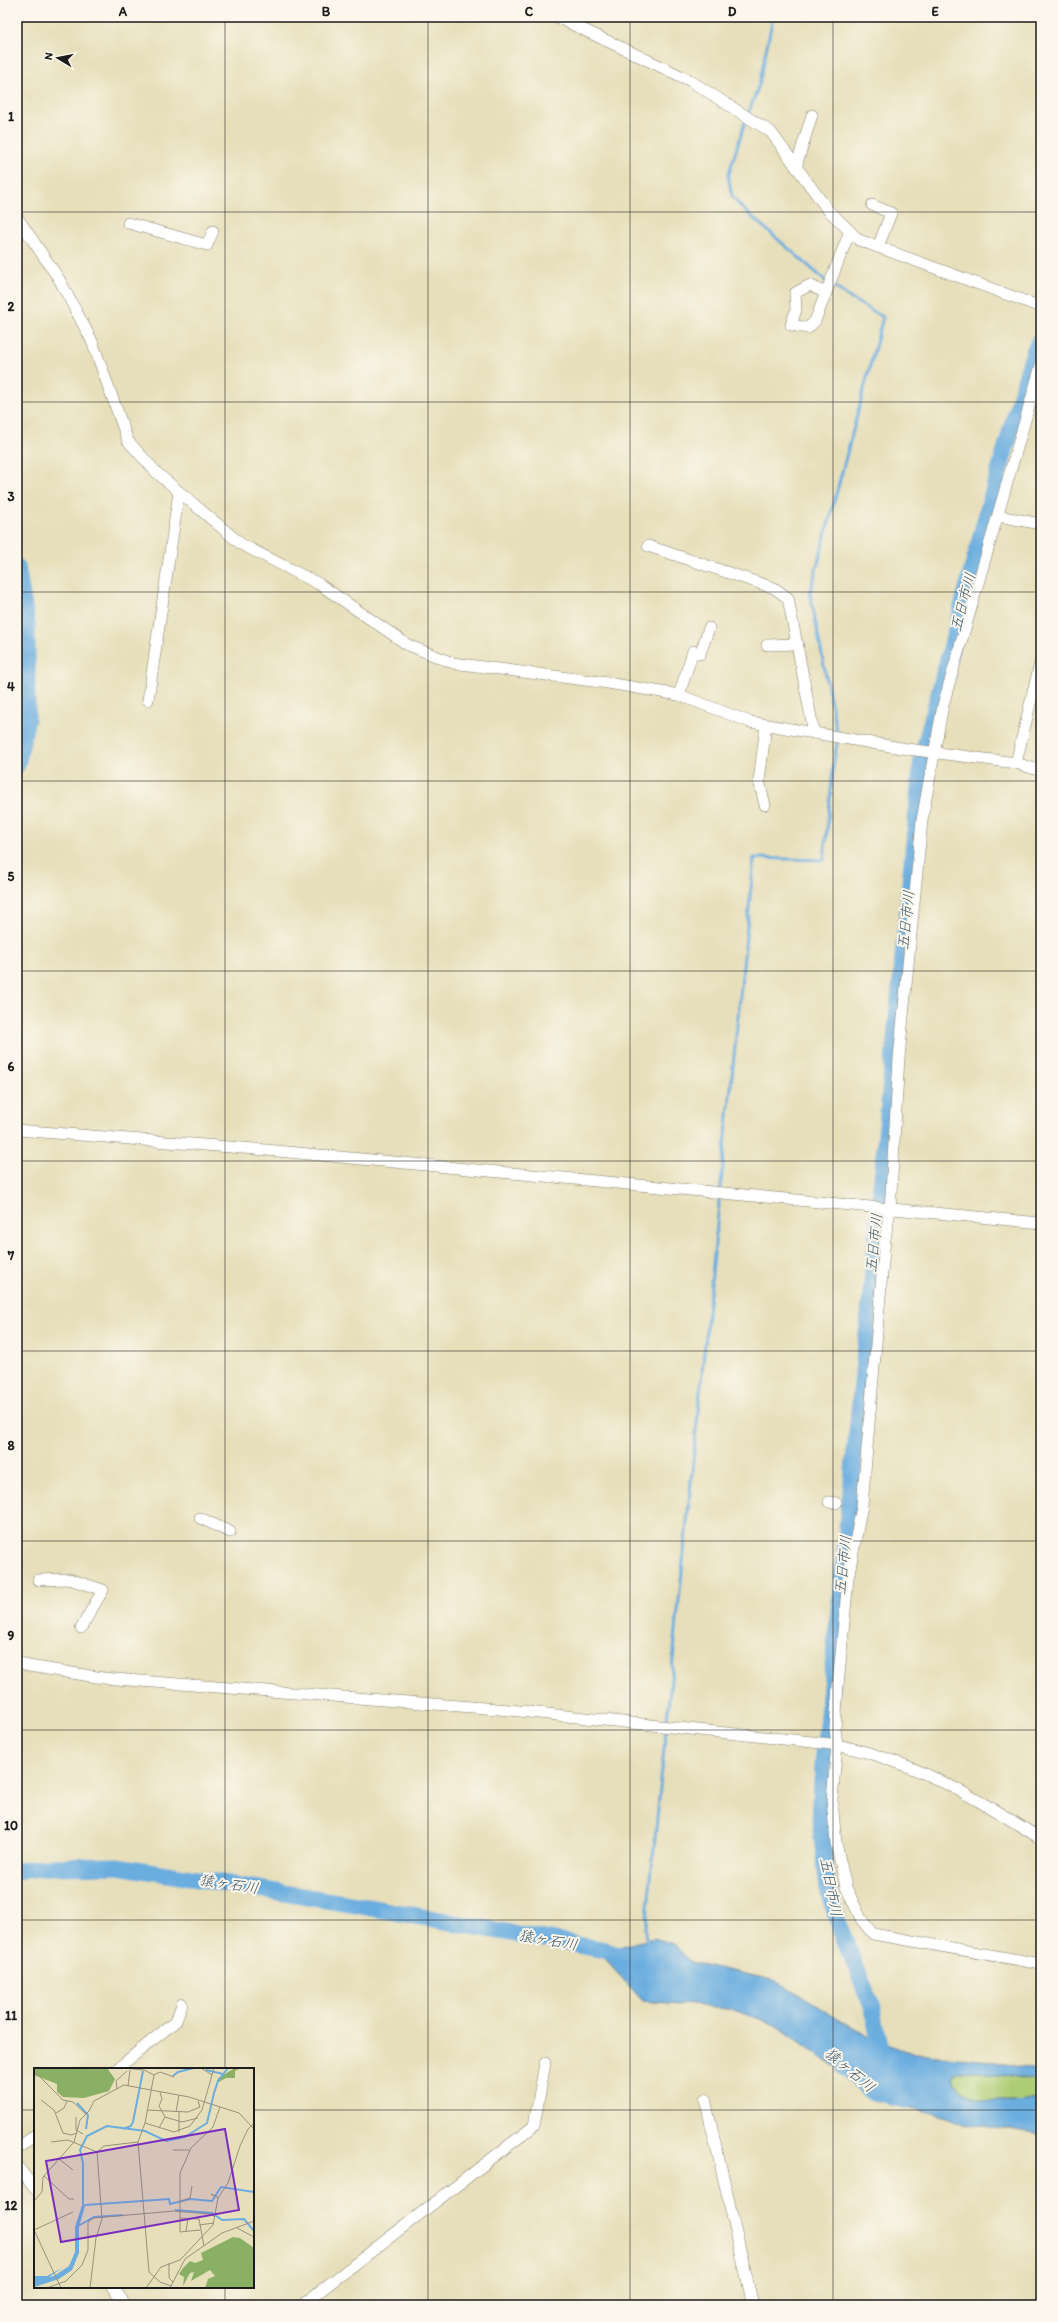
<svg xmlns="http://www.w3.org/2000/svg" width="1058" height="2322" viewBox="0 0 1058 2322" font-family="Itim,'Klee One',sans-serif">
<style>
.green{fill:#adcc73;stroke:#647448}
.water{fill:#6baddf;stroke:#44647e}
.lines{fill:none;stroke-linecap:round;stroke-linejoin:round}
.stream{stroke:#6baddf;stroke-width:3}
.river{stroke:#6baddf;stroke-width:17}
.minor-casing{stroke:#827e6b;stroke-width:12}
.minor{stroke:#fff;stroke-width:11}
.grid{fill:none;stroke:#1c1c1c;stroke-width:1;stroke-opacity:0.55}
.labels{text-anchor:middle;stroke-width:4;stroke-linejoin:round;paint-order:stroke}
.water-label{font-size:15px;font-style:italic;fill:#3c566a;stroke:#fbf7ec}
.inset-river{fill:none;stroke:#6baddf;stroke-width:2}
.inset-road{fill:none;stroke:#96917b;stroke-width:1}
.view{fill:#7b2cbf;fill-opacity:0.15;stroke:#7b2cbf;stroke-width:2}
.inset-edge{fill:none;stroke:#1c1c1c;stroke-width:2}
.neatline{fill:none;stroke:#1c1c1c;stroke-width:1.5}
.grid-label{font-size:13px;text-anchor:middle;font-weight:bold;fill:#1c1c1c}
</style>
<rect width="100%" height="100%" fill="#fbf7ec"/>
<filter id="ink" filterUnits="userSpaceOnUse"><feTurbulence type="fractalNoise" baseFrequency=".025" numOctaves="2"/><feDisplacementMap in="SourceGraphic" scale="8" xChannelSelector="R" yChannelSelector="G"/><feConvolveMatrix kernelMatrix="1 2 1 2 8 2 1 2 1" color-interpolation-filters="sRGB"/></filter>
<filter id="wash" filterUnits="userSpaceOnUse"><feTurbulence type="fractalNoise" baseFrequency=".012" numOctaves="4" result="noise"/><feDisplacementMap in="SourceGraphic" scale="16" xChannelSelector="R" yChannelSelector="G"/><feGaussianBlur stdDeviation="0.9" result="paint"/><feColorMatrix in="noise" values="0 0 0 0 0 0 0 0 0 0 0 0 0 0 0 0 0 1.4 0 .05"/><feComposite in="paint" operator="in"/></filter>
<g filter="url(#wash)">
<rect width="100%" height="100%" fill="#e7dfba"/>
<path class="green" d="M981,2072L1041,2082V2097C1020,2104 961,2105 953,2079L956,2073Z"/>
<path class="water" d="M654,1938L674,1944L690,1962L777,1981L838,2019L881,2042L914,2054L992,2061L1041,2072V2082L981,2072L956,2073L953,2079C961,2105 1020,2104 1041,2097V2135L963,2123L905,2106L821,2058L778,2026L728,2008L643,2001L598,1952Z"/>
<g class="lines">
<g class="stream">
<path d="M748,114L759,85L773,17"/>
<path d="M746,119L728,176L732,196L743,209L827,282"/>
<path d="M647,1944L646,1927L754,858L824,860L834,759L838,739L810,593L883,317L853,300L832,285"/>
</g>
<g class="river">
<path d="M17,567L27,624V718L17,765"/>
<path d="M17,1871L47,1867L118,1866L356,1905L605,1950L627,1960"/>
<path d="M887,2060L882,2056L873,2009L841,1931L828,1890L820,1820L823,1764L868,1324L922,757L990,502L1033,354L1041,338"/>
<path d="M845,2068L873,2093L906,2100"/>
</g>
</g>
</g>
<g filter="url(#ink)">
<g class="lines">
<defs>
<g id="minor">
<path d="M557,17L689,80L771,132L827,209L859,240L1041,307"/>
<path d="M796,167L812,115"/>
<path d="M872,205L891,213L878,247"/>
<path d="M17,217L59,279L92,341L128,441L157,473L241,544L319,584L408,645L453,663L608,683L679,695L750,722L907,749L1016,763L1041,771"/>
<path d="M128,223L207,245L213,231"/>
<path d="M825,293L810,285L795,293L796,310L791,325L808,328L815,321L850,231"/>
<path d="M1041,365L943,705L922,820L899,1058L890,1210L885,1239L862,1506L848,1578L838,1686L835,1728L837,1745L832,1800L836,1843L846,1887L861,1919L873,1934L1041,1964"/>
<path d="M998,516L1041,524"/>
<path d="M648,546L774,588L788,598L814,733"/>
<path d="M767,645L798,644"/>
<path d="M679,695L693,651L700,654L709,628"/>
<path d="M148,700L179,492"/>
<path d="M1016,763L1041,659"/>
<path d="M765,805L759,781L766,725"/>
<path d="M17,1130L266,1150L1041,1223"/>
<path d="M829,1502L836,1503"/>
<path d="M200,1518L230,1532"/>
<path d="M38,1580L69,1579L103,1590L81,1628"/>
<path d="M17,1661L29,1666L103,1678L510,1710L831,1744C908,1758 976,1797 1041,1839"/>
<path d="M117,2069L176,2021L182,2004"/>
<path d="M705,2099L753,2305"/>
<path d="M17,2149L35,2135"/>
<path d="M17,2166L35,2189"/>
<path d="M112,2287L126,2305"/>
<path d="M302,2305L534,2126L545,2063"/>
</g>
</defs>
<use href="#minor" class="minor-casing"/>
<use href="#minor" class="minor"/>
</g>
</g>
<path class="grid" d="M225,17V2069M428,17V2305M630,17V2305M833,17V2305M17,212H1041M17,402H1041M17,592H1041M17,781H1041M17,971H1041M17,1161H1041M17,1351H1041M17,1541H1041M17,1730H1041M17,1920H1041M17,2110H35M253,2110H1041M225,2287V2305"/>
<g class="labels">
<g class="water-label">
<text transform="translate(963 602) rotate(-75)" y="5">五日市川</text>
<text transform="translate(906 920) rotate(-84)" y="5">五日市川</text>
<text transform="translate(874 1243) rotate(-84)" y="5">五日市川</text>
<text transform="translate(843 1565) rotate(-84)" y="5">五日市川</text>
<text transform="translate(229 1884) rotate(9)" y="5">猿ヶ石川</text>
<text transform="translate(831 1887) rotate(79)" y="5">五日市川</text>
<text transform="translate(548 1940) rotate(10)" y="5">猿ヶ石川</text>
<text transform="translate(850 2070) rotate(40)" y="5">猿ヶ石川</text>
</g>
</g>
<g transform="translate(34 2068)">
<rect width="220" height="220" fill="#e7dfba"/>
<path d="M0,0H73L81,11L75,23L50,30L29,29L23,24V16L0,7ZM201,0H216L205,1L201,3V10H192L183,15L184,10ZM199,169L206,170L220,180V220H171L174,211L181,208L176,202L157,213L160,204L156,205L149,218L150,209L145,206L149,200L156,193L161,195L169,192L167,185Z" fill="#8ab065"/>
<path d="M49,134L51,138L45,159V185L38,202L25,211L0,219V208H13L28,200L15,209L20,208L35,198L41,184V159Z" fill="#6baddf"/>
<path class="inset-river" d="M172,2L189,6M139,8L144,4L160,0M43,35L54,47L52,61M89,61L97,58L99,54L109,3M49,136V95L46,82L53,68L73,58L111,63L132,73L151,69L173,55L180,25L184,13L194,0M51,137L135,131L136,136L156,131L178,133L187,119L220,124M141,142L178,145L188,152L210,151L220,163M44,158L60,149L89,147"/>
<path class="inset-road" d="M89,0L110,2L120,7M167,0L178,7M0,3L29,32L39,34L52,46M94,18L96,2M83,21L82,13L93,3M126,24L128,31L125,38L131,49L148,54L164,50M7,32L20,42L29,65L37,67L43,65M113,42L154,44L166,39L164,33M142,44L145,27M22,45L30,40L33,33M42,49V62L49,66M111,55L140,64L156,58L168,42L180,0M125,60L131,49M145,64V44M17,74L34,72L63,84M139,82H155M25,91L39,102M10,108L35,131H40M180,128L177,126L185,130M0,133L8,124L9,109L40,74L46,52L55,43L60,33L90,17L155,29L205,45L220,61M145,134L156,130L158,118M146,150L165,151L170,178M165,157L180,155M203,160L220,169M0,162L27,220M0,162L39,144M166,162L146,164V105L157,80L179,59L186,39M152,163L154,150M135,195V210L139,214M137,218L126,214L115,204L104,74L111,55L120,7L126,4L140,9M13,220L32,213L48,197L54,182V154L60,150L140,143L176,146L181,149M56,220L62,170L68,151L63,84L70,78L104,74M112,220L127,199L146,192L179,157L184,130L194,115L206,78L214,61L220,55M136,220L151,191L188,165L220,153"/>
<path class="view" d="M191,61L205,142L27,174L12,93Z"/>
<rect width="220" height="220" class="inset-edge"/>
</g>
<rect width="1058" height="2322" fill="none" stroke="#fbf7ec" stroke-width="44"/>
<g transform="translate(58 58) rotate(280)" stroke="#fbf7ec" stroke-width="3" paint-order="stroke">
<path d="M0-3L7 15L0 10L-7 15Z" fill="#1c1c1c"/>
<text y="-6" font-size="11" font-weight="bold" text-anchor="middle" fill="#1c1c1c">N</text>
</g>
<rect x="22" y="22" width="1014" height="2278" class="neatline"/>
<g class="grid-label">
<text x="123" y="16">A</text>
<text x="326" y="16">B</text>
<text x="529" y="16">C</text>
<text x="732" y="16">D</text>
<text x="935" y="16">E</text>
<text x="11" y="121">1</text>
<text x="11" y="311">2</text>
<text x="11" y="501">3</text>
<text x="11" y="691">4</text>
<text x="11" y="881">5</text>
<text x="11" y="1071">6</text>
<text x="11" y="1260">7</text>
<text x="11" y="1450">8</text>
<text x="11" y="1640">9</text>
<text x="11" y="1830">10</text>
<text x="11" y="2020">11</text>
<text x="11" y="2210">12</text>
</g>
</svg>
